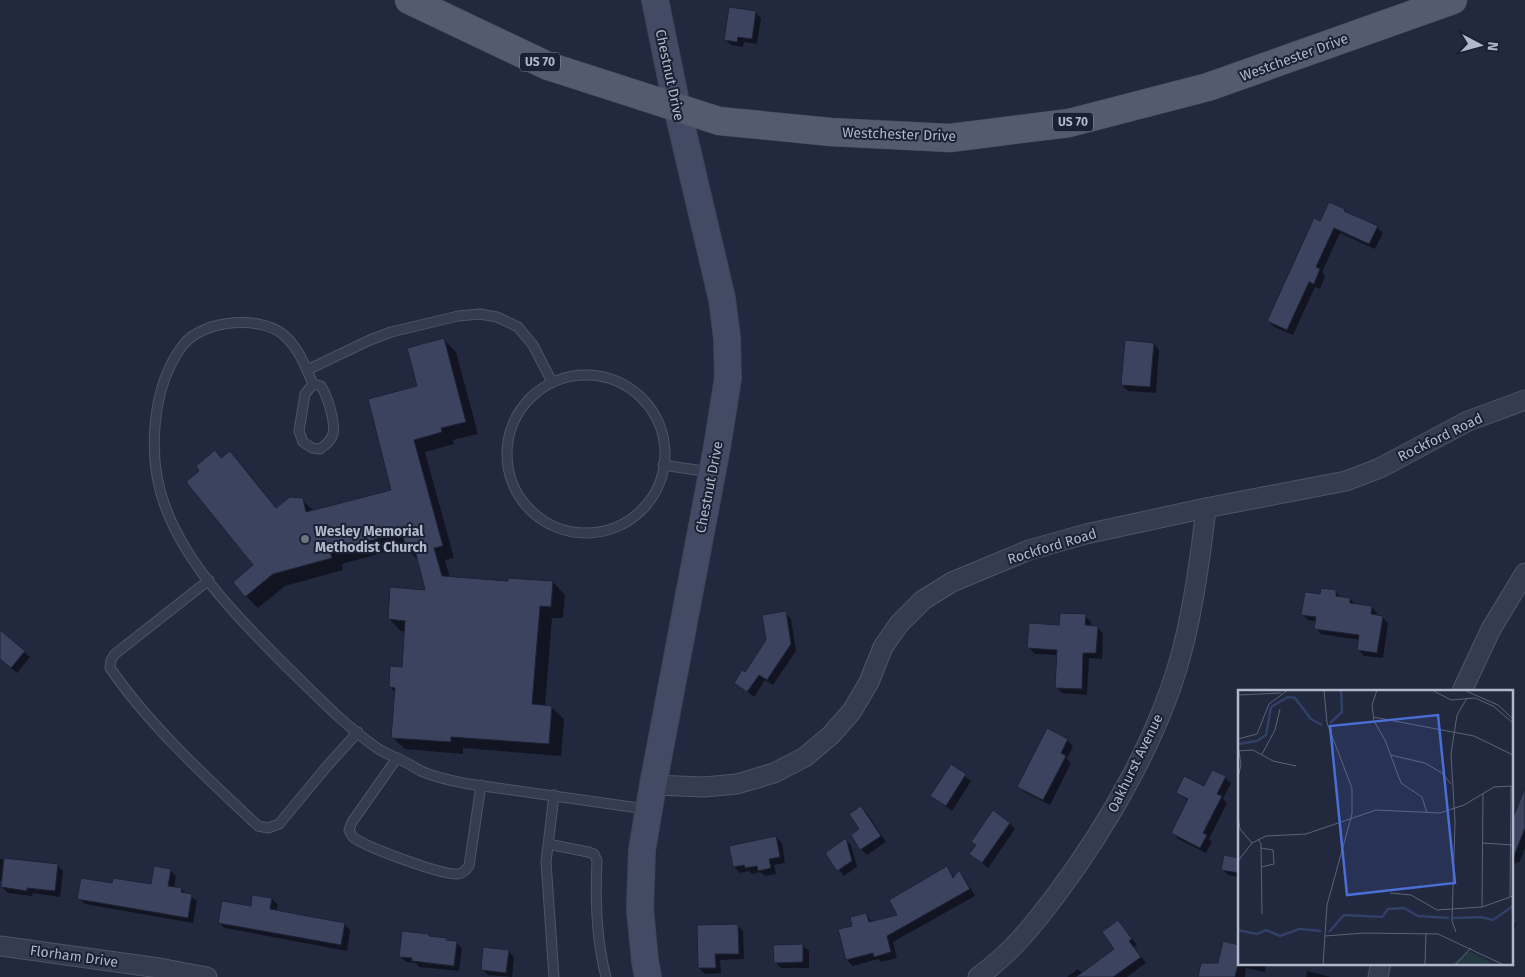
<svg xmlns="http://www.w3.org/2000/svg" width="1525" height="977" viewBox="0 0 1525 977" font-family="'Fira Sans',sans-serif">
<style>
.shadow{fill:#0007}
.building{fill:#3b435e;stroke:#1d2336}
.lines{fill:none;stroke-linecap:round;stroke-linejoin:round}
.lane-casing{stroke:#4e5467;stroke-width:11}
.street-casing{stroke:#4e5467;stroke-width:21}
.secondary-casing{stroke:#3f4558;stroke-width:28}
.primary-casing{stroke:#3f4558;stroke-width:29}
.lane{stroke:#363c4f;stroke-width:9}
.street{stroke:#363c4f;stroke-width:19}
.secondary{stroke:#434a63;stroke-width:26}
.primary{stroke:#545b6f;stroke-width:28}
.worship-dot{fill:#6b7280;stroke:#1b2134;stroke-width:2}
.labels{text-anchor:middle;stroke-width:4;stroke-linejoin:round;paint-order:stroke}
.shield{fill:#1b2134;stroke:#858a9d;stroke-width:1}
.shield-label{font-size:12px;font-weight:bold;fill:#b2b7ca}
.street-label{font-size:14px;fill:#b2b7ca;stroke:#1b2134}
.poi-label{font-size:14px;font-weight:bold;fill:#b2b7ca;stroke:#1b2134;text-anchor:start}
.inset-river{fill:none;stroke:#323f66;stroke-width:2.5}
.inset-road{fill:none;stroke:#5c6277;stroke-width:1}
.view{fill:#4a6ed4;fill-opacity:0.15;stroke:#4a6ed4;stroke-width:2.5}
.inset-edge{fill:none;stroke:#b2b7ca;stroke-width:2.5}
</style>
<rect width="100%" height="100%" fill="#22293f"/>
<g class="shadow">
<path d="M755,12L761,18L757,44L744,42L743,47L731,45L725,39Z"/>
<path d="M1344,210L1347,214L1377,227L1383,233L1375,249L1340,233L1322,272L1325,276L1320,289L1315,287L1293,335L1274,327L1268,321L1321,223Z"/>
<path d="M444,340L456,352L478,434L453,440L454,444L425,452L454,558L445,560L450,578L509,582H553L565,595L563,618H552L545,706L551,707L564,719L561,756L463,748V754L405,749L392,737L396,693L390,687L403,668L406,631H401L389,619L427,592L419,561L409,551L407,546L342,564L343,570L285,586L258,608L246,596L255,566L222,459L230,453L242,465L277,509L302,500L314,511L393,490L418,387Z"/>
<path d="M1154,344L1159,350L1156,393L1128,391L1122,385Z"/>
<path d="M1336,592L1342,598L1350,599L1356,605L1372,607L1377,613V617H1382L1388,623L1383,658L1364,656L1359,650L1360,640L1321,634L1316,628L1317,621L1308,620L1302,614L1321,596Z"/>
<path d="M785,613L791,619L796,651L773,685L765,680L754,697L736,683L745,673Z"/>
<path d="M1085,616L1091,622V627H1097L1103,633L1102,659L1089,658L1087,695L1062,693L1056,687L1058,655L1035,654L1029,648L1061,626Z"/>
<path d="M0,632L30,657L17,673L0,659Z"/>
<path d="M1067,740L1073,746L1067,759L1071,763L1050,805L1024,792L1018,786Z"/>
<path d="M951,766L971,781L952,811L932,796Z"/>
<path d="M1225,778L1231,783L1223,799L1227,803L1209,839L1212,842L1206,853L1178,839L1173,833L1188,801L1177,793L1204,788Z"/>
<path d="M1525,795V848L1519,863L1516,862L1511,873V822H1513Z"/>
<path d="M861,808L867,813L886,842L867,855L861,849Z"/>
<path d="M1010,824L1015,829L988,868L971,854Z"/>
<path d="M776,837L782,843L785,863L774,865L776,874L765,876L760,872L752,874L749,871L740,873L734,867Z"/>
<path d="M846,840L851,845L857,867L844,876L826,853Z"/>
<path d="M0,859L57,865L63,871L60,897L33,893L32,896L8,893L2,887L3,881H0Z"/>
<path d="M1239,859V877L1228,875L1222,869Z"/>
<path d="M946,868L955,878L959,872L964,877L975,896L893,942L897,958L881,962L878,959L853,966L847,960L840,930L853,926L866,914L872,922L899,915Z"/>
<path d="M170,870L176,876L174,888L181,889L197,901L193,923L85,904L79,898L113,884L152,885Z"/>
<path d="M272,899L278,905L276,911L344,924L350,930L347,951L225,928L219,923Z"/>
<path d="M1511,920L1516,924L1512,939H1511Z"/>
<path d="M1118,921L1137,945L1134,947L1146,963L1127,977H1089L1116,950Z"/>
<path d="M737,925L743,931L744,959L720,960L721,973L705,974L699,968Z"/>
<path d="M430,937L446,939L448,942L456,943L462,948L459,971L419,967L416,963L406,962L400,956Z"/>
<path d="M803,946L809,951V968H781L775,962Z"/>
<path d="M1239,946V963H1266L1265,972L1246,968L1245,977H1199L1219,969Z"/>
<path d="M508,951L514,957L512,977L488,975L482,969Z"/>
<path d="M1078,969L1086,977H1067Z"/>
<path d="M1307,971L1331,977H1306Z"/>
</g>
<g class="building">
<path d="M729,7L756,11L752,39L738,37L737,42L724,40Z"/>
<path d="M1329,202L1345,209L1344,211L1378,226L1369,244L1334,228L1316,267L1320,269L1314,284L1309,282L1287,330L1267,321L1314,218L1320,221Z"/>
<path d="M444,338L466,422L441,428L442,432L414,440L443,546L434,548L442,576L508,581V578L553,581L551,607L540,606L532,704L552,706L549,744L451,737V742L391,738L395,688L389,687L390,666L402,667L405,621L388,619L390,587L425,590L415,550L407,552L402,532L330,552L332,558L273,574L245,597L233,582L253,565L186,482L199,471L196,466L215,450L221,458L230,451L276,508L290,497L303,498L306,512L391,490L368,399L417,386L407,348Z"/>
<path d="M1125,340L1154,343L1150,387L1121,385Z"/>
<path d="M1321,588L1336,590V596L1350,598V603L1372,606L1371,614L1383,616L1377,653L1357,650L1359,635L1314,629L1316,617L1301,615L1305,592L1320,594Z"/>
<path d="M786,611L791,644L767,680L759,675L747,692L734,683L742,670L745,672L766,640L762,615Z"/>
<path d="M1060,613L1086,614L1085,625L1098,626L1096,653H1083L1082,689L1055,688L1057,650L1027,648L1029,623L1059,625Z"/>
<path d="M0,630L25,651L11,668L0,659Z"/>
<path d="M1047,728L1068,739L1061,753L1066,756L1043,800L1017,787Z"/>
<path d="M951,764L966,774L946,806L930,796Z"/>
<path d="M1212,770L1226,776L1217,794L1222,796L1203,833L1207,835L1200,848L1171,833L1188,799L1176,793L1184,776L1204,786Z"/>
<path d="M1524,790H1525V828L1512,861L1511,823Z"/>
<path d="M861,806L881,836L860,850L851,835L859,829L849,814Z"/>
<path d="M993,810L1010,823L982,863L969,854L976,845L971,842Z"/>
<path d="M776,836L780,857L769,859L771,868L758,871L757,866L745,868L744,865L733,867L729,846Z"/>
<path d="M846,838L852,861L837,871L825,853Z"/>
<path d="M1224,855L1239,858V873L1221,870Z"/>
<path d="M4,858L58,864L55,891L27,888V891L1,887Z"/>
<path d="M154,866L171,869L168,886L182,888L181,892L192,894L188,918L77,899L81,878L112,883L113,878L151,884Z"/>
<path d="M947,866L953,878L959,870L970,889L887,936L891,952L874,957L873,953L846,960L838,929L852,926L850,917L866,913L869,922L897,915L889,900Z"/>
<path d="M252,895L272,898L270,909L345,923L341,945L218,923L222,901L251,906Z"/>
<path d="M1118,920L1132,939L1129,941L1141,957L1113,977H1076L1114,949L1102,932Z"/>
<path d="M738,924L739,954H715L716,968H698L697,925Z"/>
<path d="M402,931L429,934V936L447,938L446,940L457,941L454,966L412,961V958L399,957Z"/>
<path d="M1223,941L1239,945V959L1235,977H1198L1201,963H1218Z"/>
<path d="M803,944V962L774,963L773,945Z"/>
<path d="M483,947L509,950L506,973L481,970Z"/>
</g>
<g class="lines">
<defs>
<g id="lane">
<path d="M307,370L370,340L391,332L458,316L480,314L497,317L518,327L533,345L552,382"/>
<circle cx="586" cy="454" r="79"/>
<path d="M313,384C306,368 300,351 287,338C264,314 203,319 183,345C151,387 147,458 165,506C187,567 241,621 286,666C315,694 344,725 377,748C384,753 393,756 401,760C408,763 414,767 421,771C436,778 453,781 469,784L646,809"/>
<path d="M313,384L321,386C327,395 336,423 333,434C331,441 326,445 320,449L312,448L303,442L299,431L305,394Z"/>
<path d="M663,465L710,472"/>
<path d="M209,580L115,654L111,660L110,668C151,727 206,777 258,826L268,828L279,824L328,765L358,732"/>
<path d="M397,758L352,822L349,830C350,832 352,836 353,837C365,847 442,875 457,874C462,874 466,870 469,866L481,785"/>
<path d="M554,795L546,862L554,977"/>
<path d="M548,844L588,852L594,854L597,861C595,900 596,938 606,977"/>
</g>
<g id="street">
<path d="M1462,691L1491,629L1525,573"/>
<path d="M653,785L704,787L737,784L774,773L805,757L831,735L852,711L869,682L883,647L899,624L923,600L952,582L1029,550L1086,534L1206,508L1346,481L1380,468L1468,421L1525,400"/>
<path d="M0,946L159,968L207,977"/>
<path d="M978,977C1012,952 1031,928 1056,895C1110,823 1163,730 1184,643C1195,598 1201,553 1206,508"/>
<path d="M1378,977L1381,963"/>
</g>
<path id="secondary" d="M648,977L645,961L640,909L642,850L653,785L717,447L728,378L727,338L722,299L677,107L655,0"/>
<path id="primary" d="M409,0L548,66L719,121L831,132L950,138L1069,123L1208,87L1453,0"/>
</defs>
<use href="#lane" class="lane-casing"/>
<use href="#street" class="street-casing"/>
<use href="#secondary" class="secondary-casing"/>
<use href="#primary" class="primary-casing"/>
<use href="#lane" class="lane"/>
<use href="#street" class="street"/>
<use href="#secondary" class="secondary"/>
<use href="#primary" class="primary"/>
</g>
<circle class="worship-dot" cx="305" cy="539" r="5"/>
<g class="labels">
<g class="shield">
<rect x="520" y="52.5" width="40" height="19" rx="4"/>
<rect x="1053" y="112.5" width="40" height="19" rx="4"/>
</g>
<g class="shield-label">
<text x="540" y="66">US 70</text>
<text x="1073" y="126">US 70</text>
</g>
<g class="street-label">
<text transform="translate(1294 57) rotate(-20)" y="5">Westchester Drive</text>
<text transform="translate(670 75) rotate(78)" y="5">Chestnut Drive</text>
<text transform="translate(899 134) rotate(2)" y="5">Westchester Drive</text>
<text transform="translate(1440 437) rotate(-26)" y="5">Rockford Road</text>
<text transform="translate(709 487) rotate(-79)" y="5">Chestnut Drive</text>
<text transform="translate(1052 546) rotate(-17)" y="5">Rockford Road</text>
<text transform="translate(1135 763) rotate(-64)" y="5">Oakhurst Avenue</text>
<text transform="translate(74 956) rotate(8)" y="5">Florham Drive</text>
</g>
<g class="poi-label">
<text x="315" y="536">Wesley Memorial<tspan x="315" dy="16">Methodist Church</tspan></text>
</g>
</g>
<g transform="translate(1238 690)">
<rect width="275" height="275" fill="#22293f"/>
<path d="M229,262H233L257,275H213Z" fill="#243840"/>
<path class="inset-river" d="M92,33L104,22L103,0M0,54L19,51L28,45L33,17L50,7L57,8L73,29L84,35M215,228L243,227L255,230L275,216M0,240L19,244L28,240L42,246L61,239L83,241M91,242L106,225L144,227L150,219L166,218L180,226L211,228"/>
<path class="inset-road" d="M139,0L134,15L136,31L147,50L163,93L184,107L189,123M194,0L213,10L237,8L255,16L275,33M226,0L260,15L275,29M0,5L43,3M135,27L236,46L275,65M0,49L19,44L31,14L50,0M0,61L15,60L35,71L58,76M24,64L37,40L42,19M152,65L187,73L204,83L213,94M0,87L3,75L1,61M0,126L2,139L14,153M20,149L23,154L24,224M244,153L275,155M23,158L35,160L36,174L23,177M0,171L14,153L28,146L68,144L138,120L202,123L226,115L256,97L275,96M152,203L173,205L199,220L244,217L275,206M272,207L273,96M244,217L245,104M218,242L214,231L217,132L213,64L219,25L229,8M87,246L126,243L200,244L266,275M85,275L89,215L114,124V98L89,33L86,0M187,275L188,243M217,275L233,258"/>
<path class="view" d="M200,25L217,193L109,205L92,36Z"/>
<rect width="275" height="275" class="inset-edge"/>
</g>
<g transform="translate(1480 45) rotate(96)" stroke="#1b2134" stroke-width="4" paint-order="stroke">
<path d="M0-4L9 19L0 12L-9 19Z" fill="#b2b7ca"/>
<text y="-8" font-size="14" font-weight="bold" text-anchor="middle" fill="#b2b7ca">N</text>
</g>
</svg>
